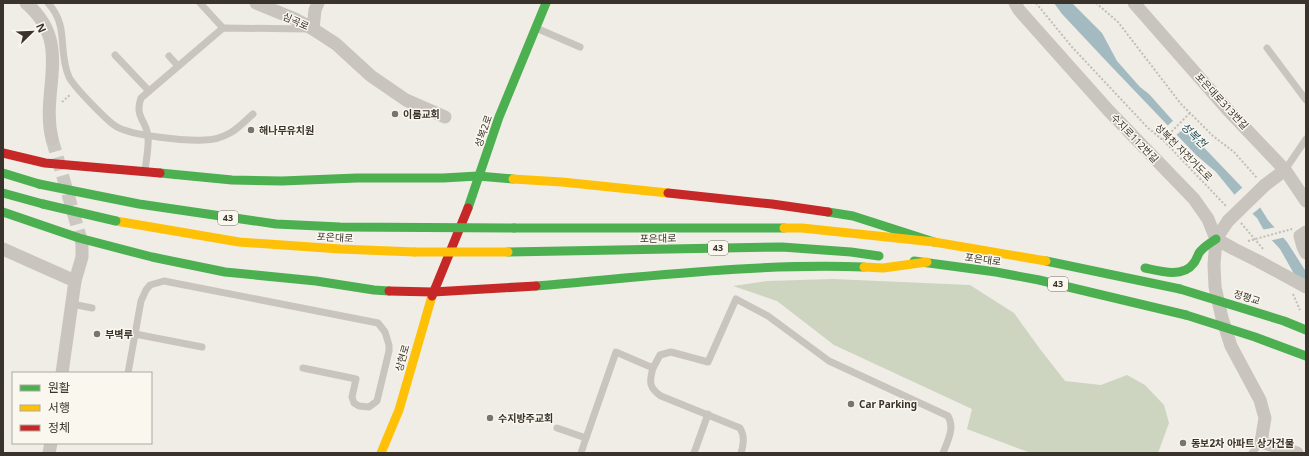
<svg xmlns="http://www.w3.org/2000/svg" width="1309" height="456" viewBox="0 0 1309 456" font-family="'Noto Sans','Noto Sans KR',sans-serif">
<style>
.green{fill:#cdd5c1}
.water{fill:#a3bbc0}
.pier{fill:#efede6}
.lines{fill:none;stroke-linecap:round;stroke-linejoin:round}
.street-tunnel{stroke:#cbc8c1;stroke-width:13;stroke-dasharray:13 6;stroke-linecap:butt}
.path{stroke:#c1bdb7;stroke-width:2;stroke-dasharray:2 2;stroke-linecap:butt}
.lane{stroke:#c9c5be;stroke-width:7}
.street{stroke:#c9c5be;stroke-width:13}
.fast{stroke:#4caf50;stroke-width:9}
.slow{stroke:#ffc107;stroke-width:9}
.jam{stroke:#c62828;stroke-width:9}
.path-bridge{stroke:#c1bdb7;stroke-width:2;stroke-dasharray:2 2;stroke-linecap:butt}
.street-bridge{stroke:#c9c5be;stroke-width:13}
.fast-bridge{stroke:#4caf50;stroke-width:9}
.slow-bridge{stroke:#ffc107;stroke-width:9}
.poi-dot{fill:#79746d;stroke:#faf7ee;stroke-width:1.5}
.labels{text-anchor:middle;stroke-width:3;stroke-linejoin:round;paint-order:stroke}
.shield{fill:#faf7ee;stroke:#746e66;stroke-width:1}
.shield-label{font-size:9px;font-weight:bold;fill:#3a332c}
.street-label{font-size:10px;fill:#3a332c;stroke:#faf7ee}
.poi-label{font-size:10px;font-weight:bold;fill:#3a332c;stroke:#faf7ee;text-anchor:start}
.water-label{font-size:11px;font-style:italic;fill:#234c5a;stroke:#faf7ee}
</style>
<rect width="100%" height="100%" fill="#efede6"/>
<path class="green" d="M833,279L970,285L1014,313L1040,349L1065,381L1101,385L1127,375L1145,385L1164,405L1169,423L1158,453H1031L967,429L972,409L834,345L777,301L733,286L767,281Z"/>
<path class="water" d="M1054,3H1072L1102,33L1117,61L1140,87L1149,94L1174,122L1191,134L1258,204L1268,220L1287,242L1305,270L1306,295L1280,249L1266,234L1257,218L1242,204L1216,172L1196,155L1109,64L1062,14Z"/>
<g class="pier">
<path d="M1174,120L1185,128L1175,136L1166,127Z"/>
<path d="M1244,186L1262,206L1251,215L1233,196Z"/>
<path d="M1277,227L1286,237L1269,241L1261,230Z"/>
</g>
<g class="lines">
<path class="street-tunnel" d="M52,139L82,243"/>
<g class="path">
<path d="M1036,3L1072,47L1148,128L1164,141L1226,206"/>
<path d="M1096,3L1118,22L1181,104L1213,136L1234,152L1257,178"/>
<path d="M62,102L71,94"/>
<path d="M1163,140L1190,113"/>
<path d="M1241,223L1264,250"/>
<path d="M1293,294L1300,310"/>
</g>
<g class="lane">
<path d="M48,3C70,27 57,50 69,77C74,87 108,122 117,127C133,136 186,141 204,140C212,140 223,137 230,133C239,128 246,120 253,114"/>
<path d="M200,3L223,28"/>
<path d="M536,28L580,47"/>
<path d="M1267,48L1306,100"/>
<path d="M115,55L149,91"/>
<path d="M169,56L178,66"/>
<path d="M1285,170L1306,139"/>
<path d="M145,171C146,160 149,148 148,137C147,121 134,117 141,98L223,28L307,29"/>
<path d="M72,304L92,308"/>
<path d="M135,334L202,347"/>
<path d="M653,368L660,355L671,352L708,362L736,299L768,316L829,361L948,416C955,428 948,440 943,453"/>
<path d="M128,373L141,301L146,290L150,285L164,281L378,323L385,332L389,345V351L377,401L369,407L359,406L354,403L352,397L356,379L303,368"/>
<path d="M557,428L586,438L616,352L653,368C649,382 649,388 661,396L740,428C745,436 744,444 741,453"/>
<path d="M581,453L586,438"/>
<path d="M694,453L708,414"/>
<path d="M1252,453L1261,442"/>
</g>
<g class="street">
<path d="M26,3C74,44 40,89 52,139"/>
<path d="M256,3L295,19L313,29L315,10L318,3"/>
<path d="M1015,3L1019,10L1108,110L1194,199L1208,219L1216,239L1234,249L1260,262"/>
<path d="M1134,3L1227,109L1285,170L1306,201"/>
<path d="M313,29L336,44L371,76L406,100L445,117"/>
<path d="M1265,185L1285,170"/>
<path d="M1228,221L1216,239L1214,265L1215,287L1222,318L1231,346L1260,400L1265,418L1261,442L1297,453"/>
<path d="M1306,232L1300,236L1303,247L1306,253"/>
<path d="M3,249L75,281"/>
<path d="M62,373L75,281L82,257V243"/>
<path d="M49,453L51,443"/>
</g>
<g class="fast">
<path d="M3,173L39,184"/>
<path d="M160,173L232,180L282,181L357,178H443L478,176L513,179"/>
<path d="M3,193L43,204"/>
<path d="M468,208L499,117L546,3"/>
<path d="M3,212L79,238L152,257L225,272L316,281L374,290L389,291"/>
<path d="M828,212L853,216L934,242"/>
<path d="M514,228H784"/>
<path d="M508,252L782,247L851,252L879,256"/>
<path d="M914,261L996,272L1039,280L1186,315"/>
<path d="M1046,261L1180,289"/>
<path d="M1145,268C1159,271 1183,278 1193,264C1196,261 1197,257 1199,253C1203,247 1210,243 1216,239"/>
<path d="M536,286C645,277 755,263 864,267"/>
</g>
<g class="slow">
<path d="M513,179L562,182L668,193"/>
<path d="M116,221L239,242L340,249L415,252"/>
<path d="M784,228H802L934,242L1046,261"/>
<path d="M864,267L883,268L927,262"/>
<path d="M381,453L399,410L432,296"/>
</g>
<g class="jam">
<path d="M3,153L45,163L160,173"/>
<path d="M668,193L772,204L828,212"/>
<path d="M389,291L433,292L536,286"/>
<path d="M432,296L468,208"/>
</g>
<path class="path-bridge" d="M1248,241L1292,229"/>
<g class="street-bridge">
<path d="M1228,221L1265,185"/>
<path d="M1260,262L1306,287"/>
</g>
<g class="fast-bridge">
<path d="M39,184L139,204L276,224L340,227L514,228"/>
<path d="M43,204L116,221"/>
<path d="M1180,289L1284,321L1306,330"/>
<path d="M1186,315L1255,337L1306,356"/>
</g>
<path class="slow-bridge" d="M415,252H508"/>
</g>
<g class="poi-dot">
<circle cx="395" cy="114" r="4"/>
<circle cx="251" cy="130" r="4"/>
<circle cx="97" cy="334" r="4"/>
<circle cx="851" cy="404" r="4"/>
<circle cx="490" cy="418" r="4"/>
<circle cx="1183" cy="443" r="4"/>
</g>
<g class="labels">
<g class="shield">
<rect x="218" y="211" width="20" height="14" rx="3"/>
<rect x="708" y="241" width="20" height="14" rx="3"/>
<rect x="1048" y="277" width="20" height="14" rx="3"/>
</g>
<g class="shield-label">
<text x="228" y="221">43</text>
<text x="718" y="251">43</text>
<text x="1058" y="287">43</text>
</g>
<g class="street-label">
<text transform="translate(296 21) rotate(24)" y="4">심곡로</text>
<text transform="translate(1222 101) rotate(47)" y="4">포은대로313번길</text>
<text transform="translate(483 131) rotate(-71)" y="4">성복2로</text>
<text transform="translate(1135 138) rotate(46)" y="4">수지로112번길</text>
<text transform="translate(1184 152) rotate(45)" y="4">성복천 자전거도로</text>
<text transform="translate(335 237) rotate(3)" y="4">포은대로</text>
<text transform="translate(658 238) rotate(-1)" y="4">포은대로</text>
<text transform="translate(983 259) rotate(8)" y="4">포은대로</text>
<text transform="translate(1247 297) rotate(17)" y="4">정평교</text>
<text transform="translate(402 358) rotate(-74)" y="4">상현로</text>
</g>
<g class="poi-label">
<text x="403" y="118">이룸교회</text>
<text x="259" y="134">해나무유치원</text>
<text x="105" y="338">부벽루</text>
<text x="859" y="408">Car Parking</text>
<text x="498" y="422">수지방주교회</text>
<text x="1191" y="447">동보2차 아파트 상가건물</text>
</g>
<g class="water-label">
<text transform="translate(1194 135) rotate(44)" y="4">성복천</text>
</g>
</g>
<rect width="1309" height="456" fill="none" stroke="#3a332c" stroke-width="8"/>
<rect x="12" y="372" width="140" height="72" fill="#faf7ee" stroke="#ada9a0"/>
<rect x="20" y="385" width="20" height="6" fill="#4caf50" stroke="#ada9a0"/>
<text x="48" y="392" font-size="12" fill="#3a332c">원활</text>
<rect x="20" y="405" width="20" height="6" fill="#ffc107" stroke="#ada9a0"/>
<text x="48" y="412" font-size="12" fill="#3a332c">서행</text>
<rect x="20" y="425" width="20" height="6" fill="#c62828" stroke="#ada9a0"/>
<text x="48" y="432" font-size="12" fill="#3a332c">정체</text>
<g transform="translate(32 32) rotate(67)" stroke="#faf7ee" stroke-width="3" paint-order="stroke">
<path d="M0-3L7 15L0 10L-7 15Z" fill="#3a332c"/>
<text y="-6" font-size="11" font-weight="bold" text-anchor="middle" fill="#3a332c">N</text>
</g>
</svg>
